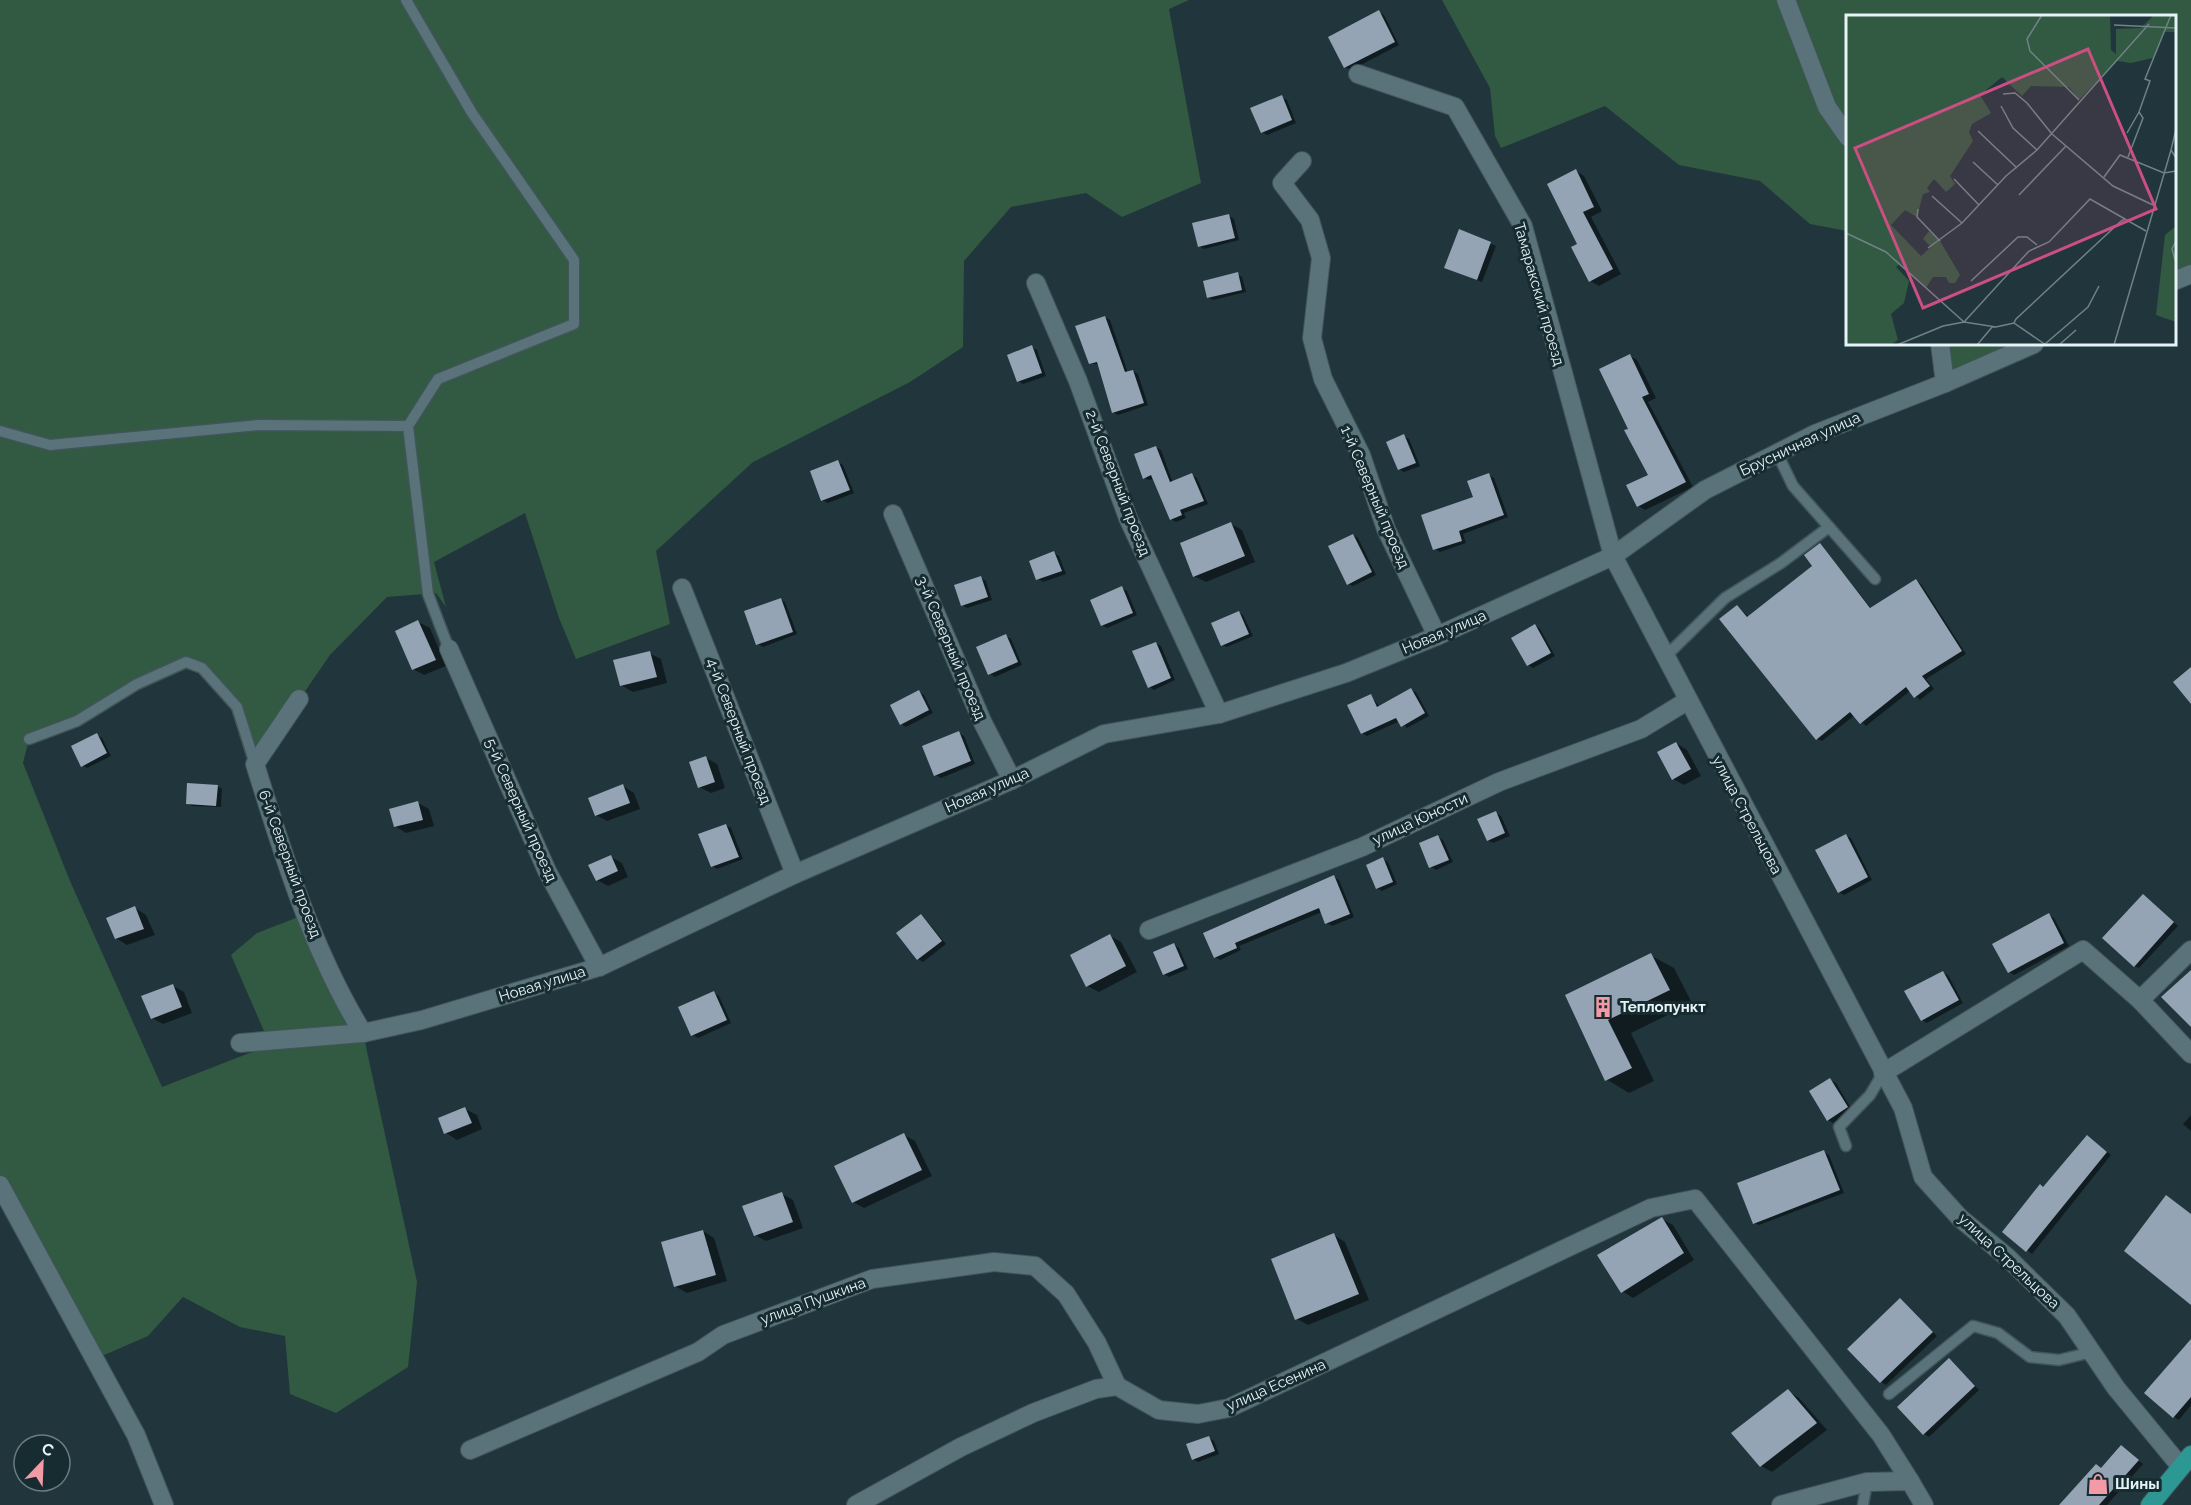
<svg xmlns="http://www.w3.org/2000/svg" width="2191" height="1505" viewBox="0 0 2191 1505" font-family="Raleway,sans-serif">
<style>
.green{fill:#325941}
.shadow{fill:#0007}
.building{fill:#94a4b4}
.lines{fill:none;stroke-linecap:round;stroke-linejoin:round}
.service-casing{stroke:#41555a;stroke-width:13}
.minor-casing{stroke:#41555a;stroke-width:20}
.primary-casing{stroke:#41555a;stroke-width:20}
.service{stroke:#5a7279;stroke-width:10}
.minor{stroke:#5a7279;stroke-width:18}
.primary{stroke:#2c9793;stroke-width:18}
.labels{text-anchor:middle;stroke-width:6;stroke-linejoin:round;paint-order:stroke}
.street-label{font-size:15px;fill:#e6f3f7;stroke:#162c31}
.poi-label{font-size:15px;font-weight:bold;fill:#e6f3f7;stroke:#162c31;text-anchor:start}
.inset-road{fill:none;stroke:#6f8287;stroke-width:1.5}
.view{fill:#cb4f82;fill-opacity:0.15;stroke:#cb4f82;stroke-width:3}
.inset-edge{fill:none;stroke:#e6f3f7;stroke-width:3}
</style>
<rect width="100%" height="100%" fill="#20363c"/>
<g class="green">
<path d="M0,0H1189L1169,9L1201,183L1122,217L1086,193L1011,207L964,261L963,347L910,382L753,462L656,551L670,624L576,659L559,618L525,513L434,562L446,607L436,593L387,597L330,655L255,764L237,707L202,668L186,662L77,721L29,739L23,763L70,881L162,1087L270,1045L231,955L257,933L306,914L363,1033L417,1282L408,1367L336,1413L290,1394L285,1336L240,1327L183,1297L148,1336L95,1359L0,1185Z"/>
<path d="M1442,0H2191V274L2175,281L2174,16H1848L1847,231L1810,224L1760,181L1679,165L1605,106L1501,148L1495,136L1490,88Z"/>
<path d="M1940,344H2034L1945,383Z"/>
</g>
<g class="shadow">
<path d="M1379,12L1384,15L1399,45L1351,70L1345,67Z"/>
<path d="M1281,97L1287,100L1296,123L1267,135L1262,132Z"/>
<path d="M1576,171L1584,176L1602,211L1591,217L1621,274L1599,286L1590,281L1579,245Z"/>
<path d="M1229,216L1234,219L1239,240L1204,249L1199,246Z"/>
<path d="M1460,231L1496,246L1482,282L1451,270Z"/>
<path d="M1237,274L1242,277L1246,292L1213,300L1208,297Z"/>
<path d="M1105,317L1110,320L1128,373L1133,371L1138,374L1148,405L1118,415L1113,412L1099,365L1090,363Z"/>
<path d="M1032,347L1037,350L1046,376L1023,384L1018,381Z"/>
<path d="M1630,356L1637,360L1656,398L1648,402L1693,487L1645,510L1638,506L1650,475L1630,429Z"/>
<path d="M1404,436L1409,439L1420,466L1404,472L1399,469Z"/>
<path d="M1156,447L1161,450L1173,483L1192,475L1197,478L1208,504L1184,513L1186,518L1176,522L1171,519L1154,479L1149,480L1144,478Z"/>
<path d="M838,462L843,465L854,493L828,503L822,500Z"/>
<path d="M1489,475L1494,478L1508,517L1463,534L1466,543L1440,552L1435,549L1475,498Z"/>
<path d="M1231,524L1242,530L1255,562L1206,582L1194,576Z"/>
<path d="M1353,535L1358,538L1376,575L1353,586L1348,584Z"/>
<path d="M1820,545L1872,609L1916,581L1921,584L1966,654L1926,679L1934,689L1920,700L1910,691L1866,726L1855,715L1822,741L1817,739L1738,607L1749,617L1814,566Z"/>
<path d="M1054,553L1059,556L1066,574L1043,582L1038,579Z"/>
<path d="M981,578L986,581L992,600L967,608L962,605Z"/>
<path d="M1122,588L1127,591L1137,615L1107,628L1102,625Z"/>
<path d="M780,599L785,602L797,634L763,647L758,644Z"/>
<path d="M1238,612L1243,615L1253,636L1227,647L1222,645Z"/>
<path d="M418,622L430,628L446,666L424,675L413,669Z"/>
<path d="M1535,626L1540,629L1555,656L1533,668L1528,665Z"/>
<path d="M1006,636L1011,639L1022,665L995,677L990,674Z"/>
<path d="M1156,643L1161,646L1175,680L1154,690L1149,687Z"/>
<path d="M649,653L661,659L667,683L633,692L621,685Z"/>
<path d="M1410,690L1416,692L1429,716L1407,728L1400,721L1367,736L1362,733L1371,696L1380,707Z"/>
<path d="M919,692L924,695L933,713L906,727L901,724Z"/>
<path d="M959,733L964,736L975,764L941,778L936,775Z"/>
<path d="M97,735L102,738L111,756L87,768L82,765Z"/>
<path d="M1676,743L1687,750L1701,776L1684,785L1673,779Z"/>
<path d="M706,758L717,764L725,788L711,793L699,787Z"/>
<path d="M217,786L222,789L221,807L192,806L187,803Z"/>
<path d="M623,786L634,793L640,809L607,821L596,815Z"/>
<path d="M418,803L429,809L434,826L406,833L395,826Z"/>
<path d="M1496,813L1501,816L1510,836L1493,843L1488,840Z"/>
<path d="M726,825L731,828L743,859L717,869L712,866Z"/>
<path d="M1846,836L1851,838L1872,880L1844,895L1839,892Z"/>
<path d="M1438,837L1443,840L1453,862L1436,870L1431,867Z"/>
<path d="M611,857L622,863L628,877L608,886L597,880Z"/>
<path d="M1383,859L1388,862L1397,884L1382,891L1377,888Z"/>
<path d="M1334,877L1339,880L1354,917L1332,926L1327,923L1322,912L1239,946L1241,950L1220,960L1215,957L1205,934Z"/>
<path d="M2148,899L2178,926L2139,968L2134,966Z"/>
<path d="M135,908L146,915L155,935L127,945L116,938Z"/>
<path d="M922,915L946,944L923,962L918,959Z"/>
<path d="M2049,915L2054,918L2069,946L2014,975L2009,972Z"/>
<path d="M1110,936L1121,942L1137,972L1099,992L1087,986Z"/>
<path d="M1174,945L1179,948L1188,969L1169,977L1164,974Z"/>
<path d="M1650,955L1674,968L1692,1003L1631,1033L1654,1081L1629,1093L1606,1079L1567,995Z"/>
<path d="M1942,972L1948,975L1963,1003L1927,1023L1922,1020Z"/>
<path d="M173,986L184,992L192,1013L163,1024L152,1018Z"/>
<path d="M714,993L719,996L731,1023L698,1038L693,1035Z"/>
<path d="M1830,1080L1836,1083L1852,1110L1833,1123L1828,1120Z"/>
<path d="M465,1109L477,1115L482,1129L457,1140L446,1133Z"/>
<path d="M2191,1115V1131L2183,1124Z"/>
<path d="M904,1135L915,1141L932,1176L864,1208L853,1202Z"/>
<path d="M2088,1136L2111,1155L2032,1254L2004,1232Z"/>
<path d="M1824,1152L1829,1155L1844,1193L1759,1225L1754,1223Z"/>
<path d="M782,1194L793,1200L803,1228L766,1241L755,1235Z"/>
<path d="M1662,1219L1673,1225L1694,1260L1633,1298L1622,1291Z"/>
<path d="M703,1231L714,1238L727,1281L687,1293L675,1286Z"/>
<path d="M1334,1235L1345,1242L1369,1300L1308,1325L1297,1319Z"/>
<path d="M1900,1300L1937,1336L1886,1385L1881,1382Z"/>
<path d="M2191,1345V1405L2179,1420L2174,1417Z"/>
<path d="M1950,1360L1979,1390L1929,1437L1924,1434Z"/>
<path d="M1788,1391L1799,1398L1827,1430L1772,1472L1761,1466Z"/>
<path d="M1209,1438L1214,1441L1219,1454L1198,1462L1193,1459Z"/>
<path d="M2126,1450L2143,1464L2107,1505H2061Z"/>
</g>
<g class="building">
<path d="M1379,10L1395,42L1344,68L1328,37Z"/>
<path d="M1282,95L1292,120L1261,133L1250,108Z"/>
<path d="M1576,169L1594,207L1583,212L1613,269L1589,282L1571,247L1577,244L1547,184Z"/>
<path d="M1229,214L1235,238L1198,247L1192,223Z"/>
<path d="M1459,229L1491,242L1477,280L1444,268Z"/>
<path d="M1238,272L1242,290L1207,298L1203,281Z"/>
<path d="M1105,316L1125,372L1133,370L1144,403L1112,413L1097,362L1089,364L1075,326Z"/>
<path d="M1032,345L1042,373L1017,382L1007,355Z"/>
<path d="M1630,354L1649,394L1642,397L1686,482L1637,507L1626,485L1648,475L1624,430L1628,429L1599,369Z"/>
<path d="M1404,434L1416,463L1398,470L1386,442Z"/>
<path d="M1156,446L1170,482L1192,473L1204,501L1180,510L1182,515L1170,520L1151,475L1143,479L1134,454Z"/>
<path d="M838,460L850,490L821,501L810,471Z"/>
<path d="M1489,473L1504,515L1459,531L1462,541L1433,550L1421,515L1473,497L1467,481Z"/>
<path d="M1231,522L1245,556L1193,577L1180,543Z"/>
<path d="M1353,534L1372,572L1347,585L1328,546Z"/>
<path d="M1820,543L1870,608L1916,579L1962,651L1922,676L1930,686L1914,698L1906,687L1860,724L1850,712L1816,740L1719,619L1737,605L1747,617L1812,566L1804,555Z"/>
<path d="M1054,551L1062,571L1036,580L1029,561Z"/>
<path d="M981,576L988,597L961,606L954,585Z"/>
<path d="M1122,586L1133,613L1101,626L1090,600Z"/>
<path d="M781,598L793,632L756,645L744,611Z"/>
<path d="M1239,611L1249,634L1221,646L1211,623Z"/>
<path d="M418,620L436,660L412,670L395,631Z"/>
<path d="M1535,624L1551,653L1527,666L1511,638Z"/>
<path d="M1006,634L1018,662L988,675L976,647Z"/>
<path d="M1156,642L1171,678L1148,688L1132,651Z"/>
<path d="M650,651L657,677L620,686L613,660Z"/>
<path d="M2191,667V704L2173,682Z"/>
<path d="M1411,688L1425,713L1401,727L1396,718L1361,734L1347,705L1371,694L1377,707Z"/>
<path d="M919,690L929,710L900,725L890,705Z"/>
<path d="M959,731L971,761L934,776L922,746Z"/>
<path d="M97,733L107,753L81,767L71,746Z"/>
<path d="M1676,742L1691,769L1672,780L1657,752Z"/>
<path d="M706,756L715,782L698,788L689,762Z"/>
<path d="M187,783L218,785L216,806L186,804Z"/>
<path d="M623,784L630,803L595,816L588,798Z"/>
<path d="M418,801L423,820L394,827L389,809Z"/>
<path d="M1496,811L1505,833L1487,841L1477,819Z"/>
<path d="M726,824L739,857L711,867L698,834Z"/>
<path d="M1846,834L1868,877L1838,893L1815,850Z"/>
<path d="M1438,835L1449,860L1429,868L1419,843Z"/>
<path d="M611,855L618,871L596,881L588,865Z"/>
<path d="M1383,857L1393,882L1376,889L1366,865Z"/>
<path d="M1334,875L1350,914L1325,924L1319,908L1235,943L1237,948L1214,958L1203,933Z"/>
<path d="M2143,894L2174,922L2134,967L2102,938Z"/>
<path d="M135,906L144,929L115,939L106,918Z"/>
<path d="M2049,913L2064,943L2008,973L1992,944Z"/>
<path d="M921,914L942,941L917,960L896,933Z"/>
<path d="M1110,934L1126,966L1086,987L1070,955Z"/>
<path d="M1174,943L1184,966L1163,975L1153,952Z"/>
<path d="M1651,953L1670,990L1608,1020L1632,1068L1605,1081L1565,995Z"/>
<path d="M2191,970V1027L2161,997Z"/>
<path d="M1943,971L1959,1000L1921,1021L1904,991Z"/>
<path d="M173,984L182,1007L151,1019L141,996Z"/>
<path d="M714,991L727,1020L691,1036L678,1007Z"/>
<path d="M1830,1078L1848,1107L1827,1121L1809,1091Z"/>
<path d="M465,1107L472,1123L444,1134L438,1118Z"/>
<path d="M904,1133L922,1170L852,1203L834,1166Z"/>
<path d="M2087,1135L2107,1152L2026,1252L2002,1232L2040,1184L2043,1187Z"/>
<path d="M1824,1150L1840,1190L1753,1224L1737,1183Z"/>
<path d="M782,1192L793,1222L754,1236L742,1206Z"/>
<path d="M2166,1195L2191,1214V1305L2124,1251Z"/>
<path d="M1662,1217L1684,1253L1621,1293L1597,1255Z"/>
<path d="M703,1230L716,1275L674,1287L661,1242Z"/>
<path d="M1334,1233L1359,1294L1295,1320L1271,1259Z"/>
<path d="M1900,1298L1933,1332L1880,1383L1847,1349Z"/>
<path d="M2191,1339V1397L2173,1418L2144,1393Z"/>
<path d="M1949,1358L1975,1386L1923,1435L1897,1407Z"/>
<path d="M1788,1389L1817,1423L1760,1467L1731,1433Z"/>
<path d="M1209,1436L1215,1451L1192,1460L1186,1444Z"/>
<path d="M2121,1445L2139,1460L2099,1505H2059L2096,1464L2101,1468Z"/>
</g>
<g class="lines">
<defs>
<g id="service">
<path d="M406,0L472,113L574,260V324L438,379L408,426L428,594L449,649"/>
<path d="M0,431L50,445L258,425L408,426"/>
<path d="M1777,453L1793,486L1875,579"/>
<path d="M1665,657L1725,598L1781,563L1829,527"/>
<path d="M29,739L77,721L137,684L186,662L202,668L237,707L255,764"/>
<path d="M1846,1146L1839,1127L1870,1095L1883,1073"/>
<path d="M1889,1394L1973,1326L1998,1333L2030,1357L2059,1360L2092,1352"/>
<path d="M1863,1505L1867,1482"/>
</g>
<g id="minor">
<path d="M1786,0L1827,107L1848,137"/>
<path d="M1358,74L1455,107L1523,226L1613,556L1903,1108L1923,1177L1960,1218L2007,1257L2067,1316L2116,1388L2181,1467"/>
<path d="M1302,161L1282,183L1310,220L1321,258L1312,338L1323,379L1361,455L1386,529L1437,636"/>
<path d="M2174,281L2191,274"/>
<path d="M1036,283L1078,381L1128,518L1219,714"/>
<path d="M1940,344L1945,383"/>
<path d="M893,514L982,721L1012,780"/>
<path d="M682,588L795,874"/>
<path d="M449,649L547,871L599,967"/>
<path d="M299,699L255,764C283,855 313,952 363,1033"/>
<path d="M1149,930L1362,847L1499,782L1641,729L1687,701"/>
<path d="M2140,1000L2191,950"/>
<path d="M240,1043L363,1033L422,1020L599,967L795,874L1012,780L1104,734L1219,714L1346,673L1437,636L1613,556L1705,490L1815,434L1945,383L2034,344"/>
<path d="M1883,1073L2083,950L2140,1000L2191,1054"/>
<path d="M0,1185L136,1435L164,1505"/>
<path d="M470,1450L698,1352L723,1335L872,1279L994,1262L1035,1266L1066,1294L1097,1343L1117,1386"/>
<path d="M856,1505L961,1447L1033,1413L1096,1389L1117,1386L1159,1410L1198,1414L1229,1408L1651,1208L1695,1199L1881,1435L1910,1481"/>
<path d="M1781,1505L1867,1482L1910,1481L1924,1505"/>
</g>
<path id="primary" d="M2150,1505L2191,1455"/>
</defs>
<use href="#service" class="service-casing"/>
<use href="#minor" class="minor-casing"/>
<use href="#primary" class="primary-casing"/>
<use href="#service" class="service"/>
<use href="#minor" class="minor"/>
<use href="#primary" class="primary"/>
</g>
<defs>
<symbol id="building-bare" viewBox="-9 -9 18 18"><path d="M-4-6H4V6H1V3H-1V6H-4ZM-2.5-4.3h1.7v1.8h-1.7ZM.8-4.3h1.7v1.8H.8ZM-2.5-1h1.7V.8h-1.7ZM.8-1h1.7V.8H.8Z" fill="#f39aa7" stroke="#162c31" stroke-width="2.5" paint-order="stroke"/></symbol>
<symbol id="shop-bare" viewBox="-9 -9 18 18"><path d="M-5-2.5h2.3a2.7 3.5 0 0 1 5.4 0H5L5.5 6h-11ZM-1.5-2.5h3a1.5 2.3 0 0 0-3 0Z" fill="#f39aa7" stroke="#162c31" stroke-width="2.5" paint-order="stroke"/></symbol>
</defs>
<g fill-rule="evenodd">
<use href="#building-bare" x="1588" y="992" width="30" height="30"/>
<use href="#shop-bare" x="2083" y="1469" width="30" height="30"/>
</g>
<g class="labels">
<g class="street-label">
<text transform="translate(1539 294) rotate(74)" y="5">Тамаракский проезд</text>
<text transform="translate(1800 444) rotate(-25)" y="5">Брусничная улица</text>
<text transform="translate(1118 483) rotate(69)" y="5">2-й Северный проезд</text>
<text transform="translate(1375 497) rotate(67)" y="5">1-й Северный проезд</text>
<text transform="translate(1444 632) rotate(-23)" y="5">Новая улица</text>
<text transform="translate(951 648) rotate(67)" y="5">3-й Северный проезд</text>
<text transform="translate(739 731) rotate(69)" y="5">4-й Северный проезд</text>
<text transform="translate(987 790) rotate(-24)" y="5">Новая улица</text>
<text transform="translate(521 810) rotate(66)" y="5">5-й Северный проезд</text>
<text transform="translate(1747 815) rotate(62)" y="5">улица Стрельцова</text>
<text transform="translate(1420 819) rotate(-25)" y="5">улица Юности</text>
<text transform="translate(290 864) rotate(70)" y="5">6-й Северный проезд</text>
<text transform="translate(542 984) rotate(-17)" y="5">Новая улица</text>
<text transform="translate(2009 1261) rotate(43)" y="5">улица Стрельцова</text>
<text transform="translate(813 1301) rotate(-20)" y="5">улица Пушкина</text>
<text transform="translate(1276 1385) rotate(-24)" y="5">улица Есенина</text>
</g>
<g class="poi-label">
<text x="1620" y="1012">Теплопункт</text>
<text x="2115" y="1489">Шины</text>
</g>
</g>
<g transform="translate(1846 15)">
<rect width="330" height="330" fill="#20363c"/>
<path d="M0,0H264L265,35L270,39V14L295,13L308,0H330V17H318L307,43L285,48L271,46L233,85L223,72L185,71L176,81L156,62L134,80L145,98L126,109L123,117L127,126L104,161L109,169L100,177L88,164L81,173L84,177L77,179L71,202L59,195L45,210L75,241L85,232L77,224L83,216L94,226L114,260L109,268H103L100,262H87L80,273L53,250L50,252L63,266L58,288L45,299L52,325L44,330H0ZM330,211V307L310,300L319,220Z" fill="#325941"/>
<path class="inset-road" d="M196,0L181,24L184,36L233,85M268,10L330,13M157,79L169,78L181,88L206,119L267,171L307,190M155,91L167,113L191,135M330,114L325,135L330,143M132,116L171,153M281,118L293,97L304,66L299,64L325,0M282,142L297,103L293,97M127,147L152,170M258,162L274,140L318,158L330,156M108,164L133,190M173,180L220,131M86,181L116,208M72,194L71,202L94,226M0,218L40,237L118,307L183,236L203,227L244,184L279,204M330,226L326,234L330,248M82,233L116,208L160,161L191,135L303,9M125,266L172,222H181L191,230M199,329L242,292L253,271M51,330L97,311L118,307L150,312L168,308M131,330L147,311M200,330L168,308L170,304L275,206L279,204L300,216M213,330L230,315M268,330L325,135"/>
<path class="view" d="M242,34L310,194L77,293L9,133Z"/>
<rect width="330" height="330" class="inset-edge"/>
</g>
<g transform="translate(42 1463) rotate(23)"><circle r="28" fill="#162c31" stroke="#697c80" stroke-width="1.5"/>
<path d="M0-4.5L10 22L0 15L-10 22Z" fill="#f39aa7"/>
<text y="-9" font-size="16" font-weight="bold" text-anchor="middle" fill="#e6f3f7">С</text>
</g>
</svg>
